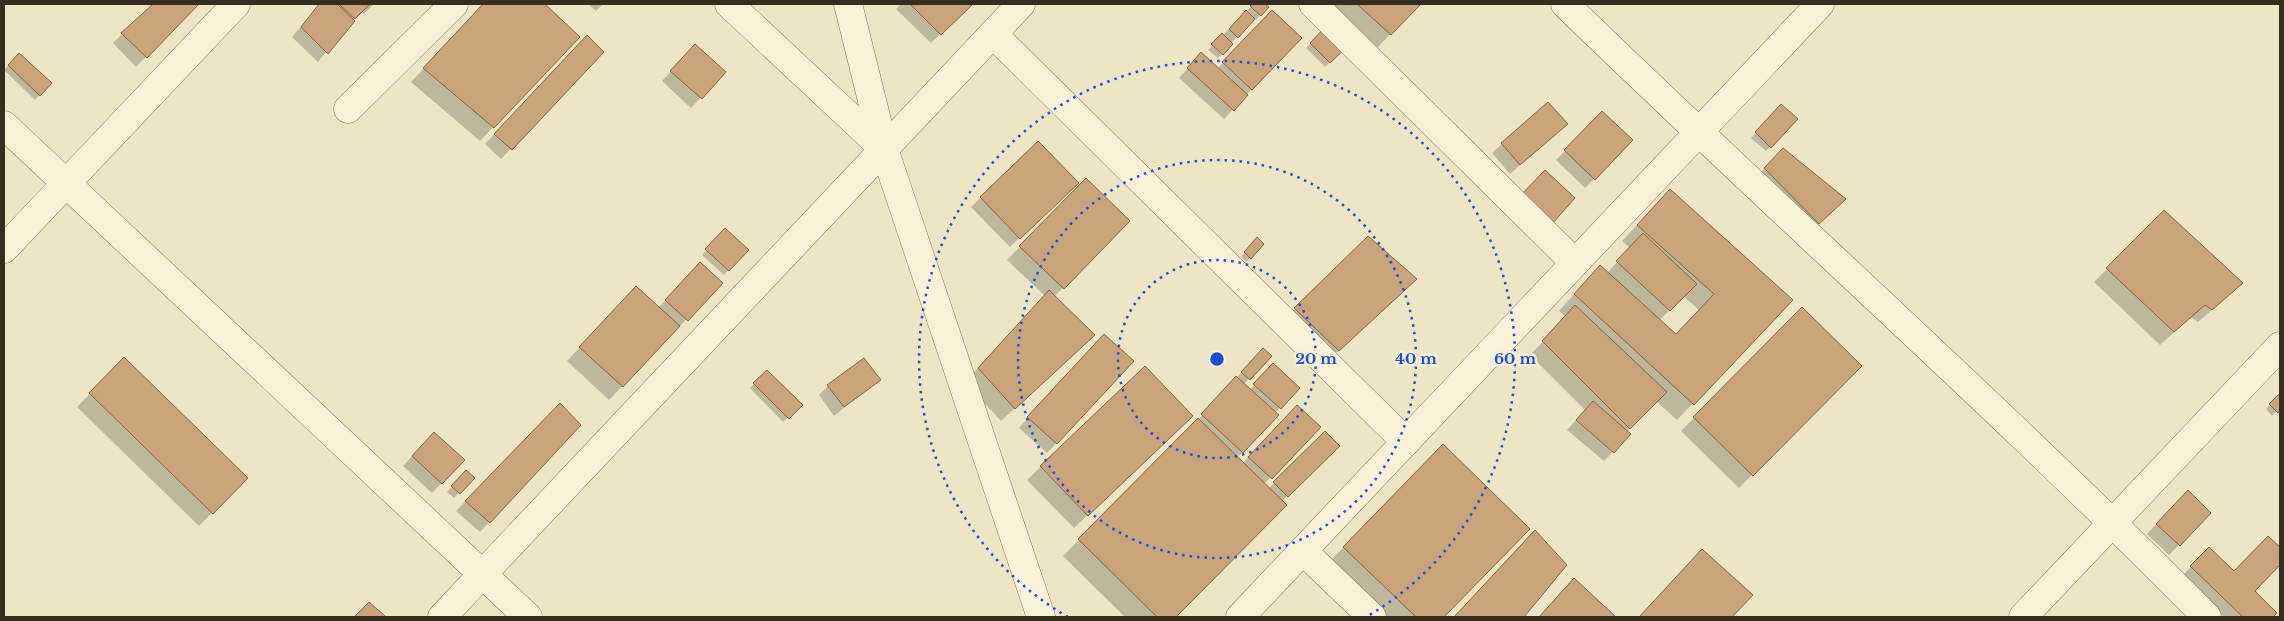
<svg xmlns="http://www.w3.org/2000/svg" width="2284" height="621" viewBox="0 0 2284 621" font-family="'Libre Baskerville',serif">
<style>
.shadow{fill:#0003;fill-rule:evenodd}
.building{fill:#c9a47b;stroke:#856442}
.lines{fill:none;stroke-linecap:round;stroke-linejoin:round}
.minor-casing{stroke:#87775b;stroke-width:29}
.minor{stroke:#f8f1d7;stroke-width:28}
.ring{fill:none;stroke:#1d4ed8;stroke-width:2.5;stroke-dasharray:2.5 5}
.centre{fill:#1d4ed8;stroke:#f4eed3;stroke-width:2.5}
.ring-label{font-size:15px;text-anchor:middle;font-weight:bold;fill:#1d4ed8;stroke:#f4eed3;stroke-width:5;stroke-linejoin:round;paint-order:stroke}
</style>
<rect width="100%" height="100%" fill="#ede5c4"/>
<g class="shadow">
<path d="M154,4H197L136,67L113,43Z"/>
<path d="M320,4H374L364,14L361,11L352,20L318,62L292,37Z"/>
<path d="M483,4H543L578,37L480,141L411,82Z"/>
<path d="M588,4H603L596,11Z"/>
<path d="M901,4H971L931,43L896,9Z"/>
<path d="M1254,4H1263L1267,7L1256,20L1254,18L1218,58L1208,50Z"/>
<path d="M1329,4H1419L1377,48Z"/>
<path d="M1272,11L1300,38L1224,119L1179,78L1192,64L1217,69Z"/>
<path d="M1327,27L1346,46L1325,67L1306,48Z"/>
<path d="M577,46L603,52L501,159L485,144Z"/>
<path d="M19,55L50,83L35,100L4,70Z"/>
<path d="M686,55L725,72L691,108L662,81Z"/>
<path d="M1781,106L1796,120L1766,151L1751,138Z"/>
<path d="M1602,113L1594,179L1585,188L1556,160Z"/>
<path d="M1566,124L1510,174L1492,153L1502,144Z"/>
<path d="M1038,143L1067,193L1010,247L971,207Z"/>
<path d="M1773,159L1835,209L1809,232L1756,178Z"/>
<path d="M1086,180L1129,221L1054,297L1080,348L1001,421L965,382L1045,296L1007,260Z"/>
<path d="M1655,206L1791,300L1677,420L1656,401L1626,432L1613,452L1604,461L1567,430L1585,410L1530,355L1566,317L1559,311L1584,283L1607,273L1630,248L1622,241ZM1683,296L1699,310L1676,336L1659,321Z"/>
<path d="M2164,212L2228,296L2198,322L2191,317L2160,345L2094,282Z"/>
<path d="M725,230L747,250L724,275L702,255Z"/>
<path d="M1368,237L1402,293L1325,363L1282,322Z"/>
<path d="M1253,243L1250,258L1246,262L1241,257Z"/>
<path d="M691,274L721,283L609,400L567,361L623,301L658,308Z"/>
<path d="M1802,309L1860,366L1739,488L1681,431Z"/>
<path d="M1095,345L1132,361L1047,453L1019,428Z"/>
<path d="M1263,349L1271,356L1244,384L1250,390L1273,364L1299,388L1275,413L1277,415L1237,458L1243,463L1288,416L1319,427L1264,484L1268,489L1325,432L1338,446L1282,501L1285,505L1174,617H1125L1063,556L1193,425Z"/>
<path d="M124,359L246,478L199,526L77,407Z"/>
<path d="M1145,368L1178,429L1074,528L1027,480Z"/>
<path d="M767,371L801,405L783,422L750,388Z"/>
<path d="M879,379L834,416L819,395L828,386Z"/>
<path d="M2280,395V408L2272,416L2266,409Z"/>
<path d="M560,405L579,425L480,532L456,511Z"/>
<path d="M424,443L442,483L432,493L403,466Z"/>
<path d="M1443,446L1529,529L1443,617H1384L1328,563Z"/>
<path d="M461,476L473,478L454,498L447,492Z"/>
<path d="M2178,501L2210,513L2169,555L2147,534Z"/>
<path d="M2268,537L2280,549V563L2253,591L2275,613L2271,617H2224L2182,576L2209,548L2233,573Z"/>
<path d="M1522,545L1566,565L1523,617H1455Z"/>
<path d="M1689,564L1752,595L1730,617H1640Z"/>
<path d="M1574,580L1615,617H1539Z"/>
</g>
<g class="building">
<path d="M153,4H199L147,58L121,33Z"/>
<path d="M319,4H337L355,21L328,54L301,27Z"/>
<path d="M339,4H370L355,19Z"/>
<path d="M483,4H545L580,37L494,128L423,68Z"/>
<path d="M910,4H973L941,35Z"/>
<path d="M1253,4H1265L1269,7L1261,16L1250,6Z"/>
<path d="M1357,4H1421L1391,35Z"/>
<path d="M1246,10L1255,19L1238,38L1229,29Z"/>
<path d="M1272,10L1302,38L1252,90L1222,62Z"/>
<path d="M1327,25L1348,46L1330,63L1310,43Z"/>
<path d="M1222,33L1233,44L1223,55L1211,44Z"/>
<path d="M587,35L604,52L512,150L494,134Z"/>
<path d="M695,44L726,72L702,99L670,71Z"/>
<path d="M1201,52L1248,95L1234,111L1187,68Z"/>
<path d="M19,53L52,83L40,96L8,65Z"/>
<path d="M1548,102L1568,124L1520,165L1501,143Z"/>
<path d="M1781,104L1798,119L1771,148L1755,132Z"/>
<path d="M1602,111L1633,140L1595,180L1564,150Z"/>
<path d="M1038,141L1079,183L1020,239L980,197Z"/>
<path d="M1783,148L1846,199L1819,224L1764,168Z"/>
<path d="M1545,170L1575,198L1551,225L1520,196Z"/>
<path d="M1086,178L1130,221L1064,289L1019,246Z"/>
<path d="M1670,189L1793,300L1694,405L1574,294L1600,265L1676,334L1714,294L1637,225Z"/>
<path d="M2164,210L2243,283L2212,310L2205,305L2174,332L2106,268Z"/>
<path d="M725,228L749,250L729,271L705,249Z"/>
<path d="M1643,233L1697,284L1670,311L1616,261Z"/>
<path d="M1368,236L1417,279L1339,351L1294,308Z"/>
<path d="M1257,237L1264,244L1251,259L1244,252Z"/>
<path d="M700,262L723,283L688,321L665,300Z"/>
<path d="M636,286L680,326L623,387L579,347Z"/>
<path d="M1049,290L1095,335L1015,409L978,368Z"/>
<path d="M1575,305L1667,392L1630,429L1542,341Z"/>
<path d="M1802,307L1862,366L1753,476L1693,417Z"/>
<path d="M1104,334L1134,361L1057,444L1027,417Z"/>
<path d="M1263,348L1272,356L1250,380L1241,372Z"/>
<path d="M124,357L248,478L213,514L89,393Z"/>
<path d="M864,358L881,380L844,407L827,385Z"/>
<path d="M1273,363L1300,388L1281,409L1253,384Z"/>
<path d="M1145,366L1193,416L1088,516L1040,466Z"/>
<path d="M767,370L803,405L789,419L753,383Z"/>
<path d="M1236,376L1279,415L1243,453L1201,414Z"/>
<path d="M2280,393V410L2278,413L2269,404Z"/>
<path d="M1593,401L1631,434L1614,453L1576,420Z"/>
<path d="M560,403L581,425L490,523L465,501Z"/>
<path d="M1297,405L1321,427L1272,479L1248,457Z"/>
<path d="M1198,418L1287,505L1176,617H1157L1078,539Z"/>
<path d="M1325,431L1340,446L1288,497L1273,482Z"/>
<path d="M434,432L465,460L442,484L412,456Z"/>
<path d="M1443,444L1530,529L1444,617H1416L1343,547Z"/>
<path d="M466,470L475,478L460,494L451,486Z"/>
<path d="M2188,490L2211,513L2180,546L2156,524Z"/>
<path d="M1535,530L1567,565L1524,617H1454Z"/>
<path d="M2268,536L2280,547V565L2255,591L2277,613L2273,617H2243L2190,566L2209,547L2234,571Z"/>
<path d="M1702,549L1753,595L1732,617H1639Z"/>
<path d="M1574,578L1616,617H1539Z"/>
<path d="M369,602L386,617H354Z"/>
</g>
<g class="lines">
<defs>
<g id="minor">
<path d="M729,4L884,149"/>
<path d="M848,4L884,149L1041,617"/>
<path d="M1313,4L1575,263"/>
<path d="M1565,4C1777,210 1999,407 2207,617"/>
<path d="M993,34L1406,442"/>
<path d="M348,109L454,4"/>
<path d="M4,125L528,617"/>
<path d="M4,249L236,4"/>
<path d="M1303,551L1372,617"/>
<path d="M442,617L1021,4"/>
<path d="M1240,617L1820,4"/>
<path d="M2023,617L2280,346"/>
</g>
</defs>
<use href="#minor" class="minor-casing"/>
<use href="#minor" class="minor"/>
</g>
<g class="ring">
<circle cx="1217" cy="359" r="99"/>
<circle cx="1217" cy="359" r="199"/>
<path d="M1068 617A298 298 0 1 1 1366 617"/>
</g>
<circle cx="1217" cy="359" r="8" class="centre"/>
<g class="ring-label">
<text x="1316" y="364">20 m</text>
<text x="1416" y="364">40 m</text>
<text x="1515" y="364">60 m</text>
</g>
<rect width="2284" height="621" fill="none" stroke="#372d1f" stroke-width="10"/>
</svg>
